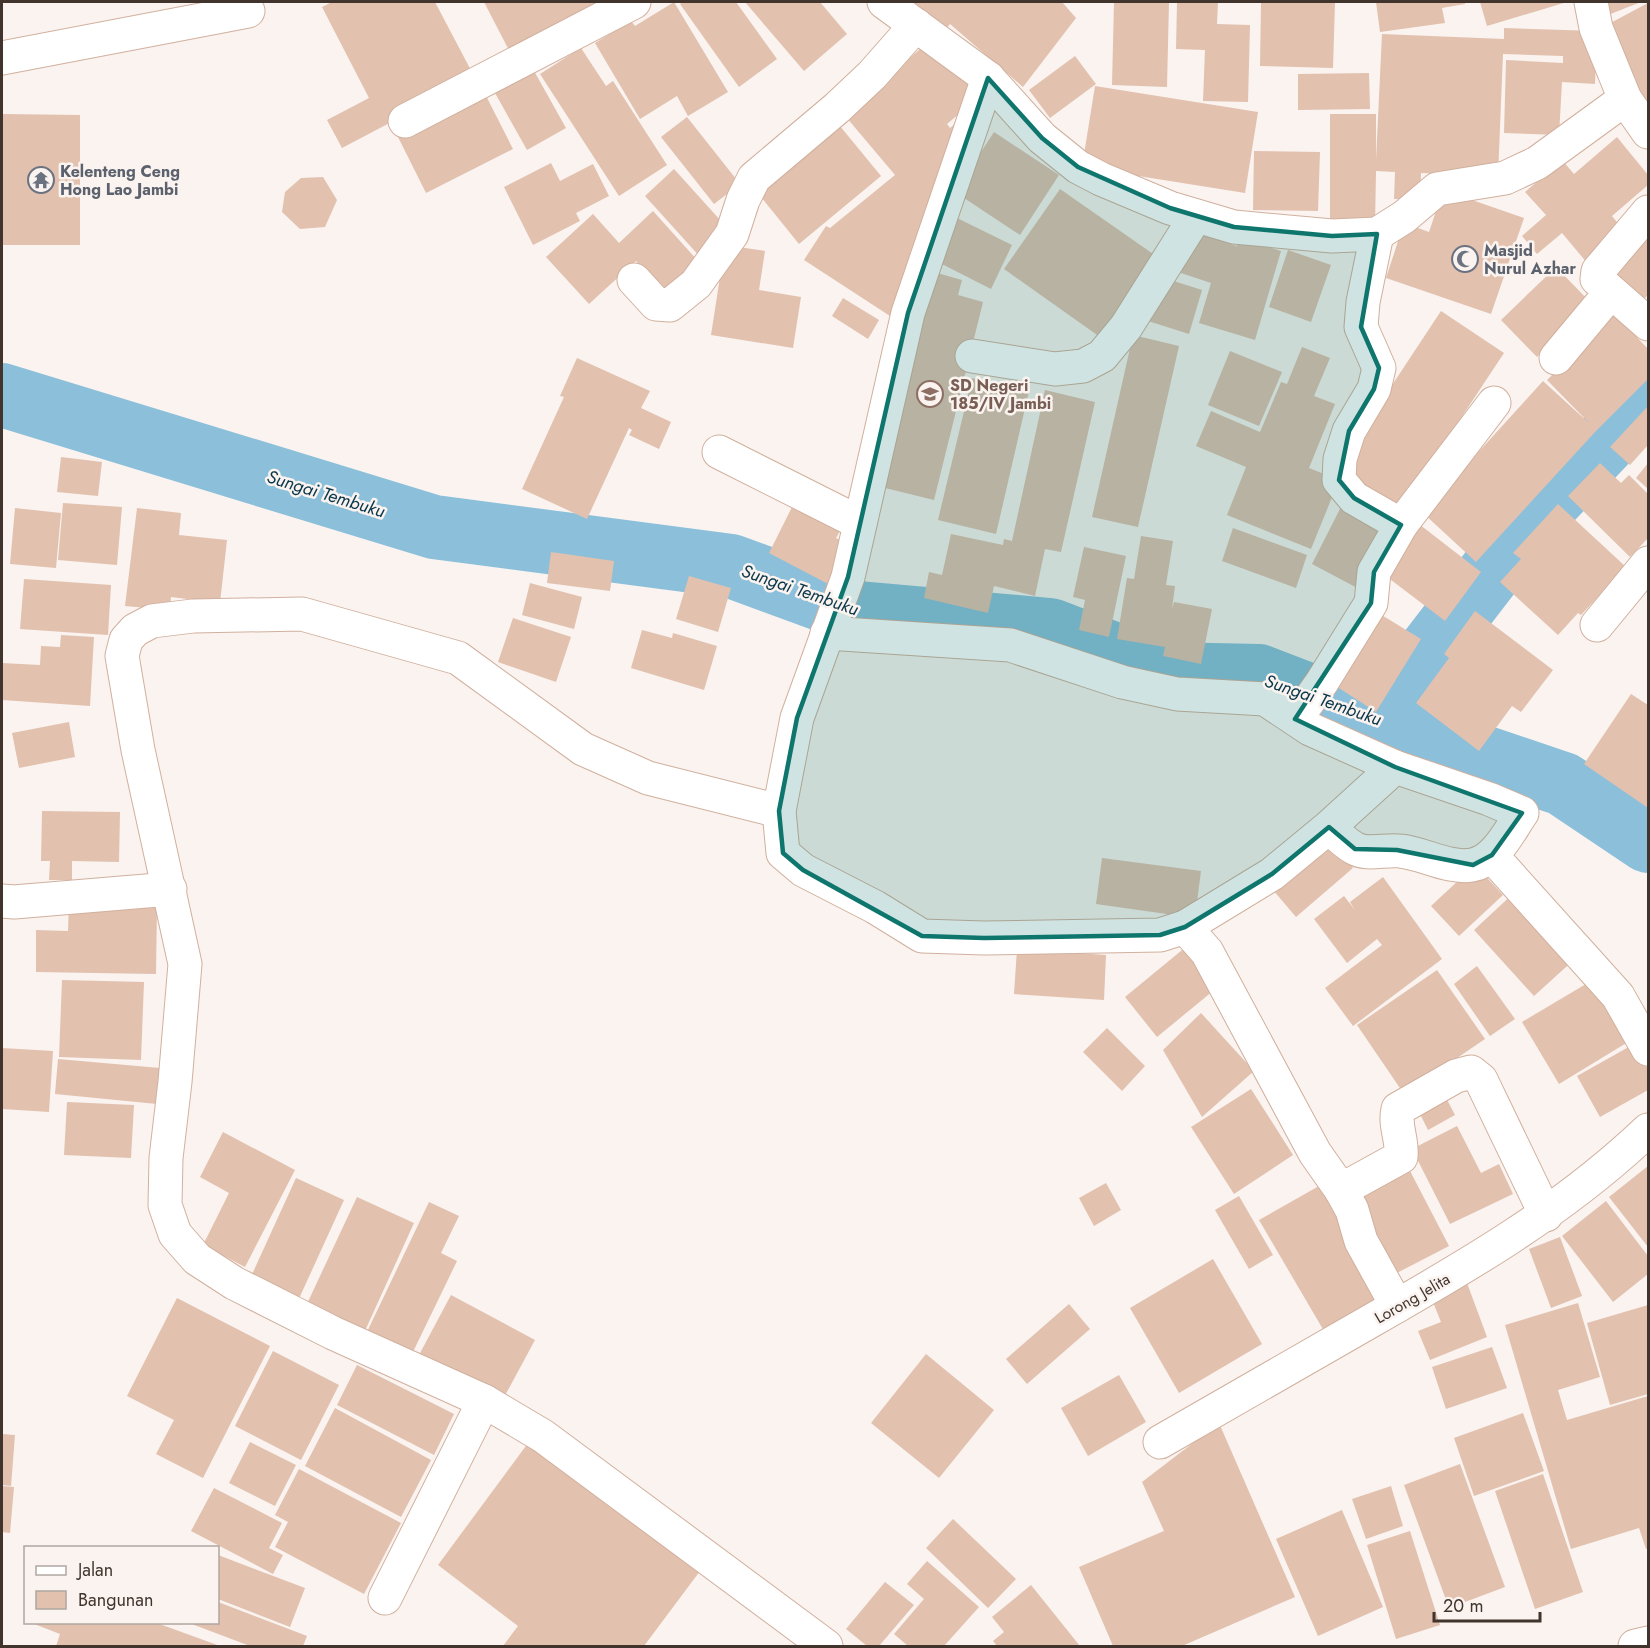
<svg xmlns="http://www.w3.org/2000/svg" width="1650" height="1648" viewBox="0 0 1650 1648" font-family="Jost,sans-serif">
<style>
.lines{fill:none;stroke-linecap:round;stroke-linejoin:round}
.river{stroke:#8bbfda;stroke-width:64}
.building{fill:#e2c1af}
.minor-casing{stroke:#d1b09e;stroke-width:35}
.highway-casing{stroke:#d1b09e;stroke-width:35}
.minor{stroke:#fff;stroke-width:33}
.highway{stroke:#fff;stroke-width:33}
.marked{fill:#0f766e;fill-opacity:0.2;stroke:#0f766e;stroke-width:4.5;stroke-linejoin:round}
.labels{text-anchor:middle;stroke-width:5;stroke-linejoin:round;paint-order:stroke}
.worship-label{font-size:16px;font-weight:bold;fill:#5b616d;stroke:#faf3ef;text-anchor:start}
.education-label{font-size:16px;font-weight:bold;fill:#785e54;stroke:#faf3ef;text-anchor:start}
.street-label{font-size:16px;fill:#41342d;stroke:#faf3ef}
.water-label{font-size:18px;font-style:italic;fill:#0a374b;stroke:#faf3ef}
</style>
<rect width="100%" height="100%" fill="#faf3ef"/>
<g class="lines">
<g class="river">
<path d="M2,395L434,527L731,566L859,613L1050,630L1165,674L1259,676L1376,721L1563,784L1648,841"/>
<path d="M1376,721L1529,522L1648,397"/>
</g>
</g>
<g class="building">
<path d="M332,2H435L475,78L342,148L327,120L369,98L322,7Z"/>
<path d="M484,2H628L514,60Z"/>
<path d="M674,2L728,92L688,116L677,96L640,119L595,43L631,21L635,26Z"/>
<path d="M683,2H736L777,59L739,87L680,4Z"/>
<path d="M745,2H820L847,34L804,71Z"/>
<path d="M904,2H1062L1076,18L1023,87L950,24L943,33Z"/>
<path d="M1114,2H1169L1167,87L1112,85Z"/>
<path d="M1177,2H1218L1217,24L1250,25L1248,102L1203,101L1205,50L1176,49Z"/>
<path d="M1261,2H1335L1333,68L1260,66Z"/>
<path d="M1376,2H1465V4L1442,8L1445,23L1380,32Z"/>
<path d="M1480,2H1567L1487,26Z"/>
<path d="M1602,2H1641L1608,15Z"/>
<path d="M1648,3V116L1603,27Z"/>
<path d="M1504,28L1597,31L1595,84L1562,82L1559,135L1504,133L1506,60L1563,63V56L1503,54L1498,176L1421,173L1420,199H1394L1395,172L1376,171L1375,227L1330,226V114H1376V160L1382,34L1504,39Z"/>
<path d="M932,39L980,96L947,124L950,128L957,122L890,316L804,260L826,226L830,228L895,175L841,111L899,67Z"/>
<path d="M581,48L606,86L613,81L667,165L619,196L540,74Z"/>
<path d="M1075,56L1096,84L1050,118L1029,90Z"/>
<path d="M534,71L566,128L527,150L495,93Z"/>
<path d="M1369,73L1370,109L1298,110V74Z"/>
<path d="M1095,86L1258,112L1245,193L1082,167Z"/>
<path d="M482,88L513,149L426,193L396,133Z"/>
<path d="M2,114L80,115V245H2Z"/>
<path d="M687,117L740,184L714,204L661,137Z"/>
<path d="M835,120L881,176L799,244L753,187Z"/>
<path d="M994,132L1059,175L1020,235L955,192Z"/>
<path d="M1617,137L1648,175V185L1612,216L1625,232L1588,264L1562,233L1537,254L1522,236L1546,215L1525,192L1562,160L1574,174Z"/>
<path d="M1254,151L1320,152L1318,211L1253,210Z"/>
<path d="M551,163L560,181L593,164L609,196L576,213L580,221L533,245L504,187Z"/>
<path d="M674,169L731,232L702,259L645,196Z"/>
<path d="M323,177L337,200L325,227L300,229L282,212L285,192L301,178Z"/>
<path d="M1060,189L1156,256L1100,337L1004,269Z"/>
<path d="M1443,190L1524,218L1491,314L1386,278L1404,223L1429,232Z"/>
<path d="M653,211L698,261L664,292L636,261L589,304L546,257L593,214L619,243Z"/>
<path d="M957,218L1012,245L991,289L936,261Z"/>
<path d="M1648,231V295L1639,304L1608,274Z"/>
<path d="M1193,232L1237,246L1239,238L1281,251L1255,340L1199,323L1211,283L1181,273Z"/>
<path d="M725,245L765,251L759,290L801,297L793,348L711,335Z"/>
<path d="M1288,250L1331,265L1311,322L1269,307Z"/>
<path d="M1556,267L1591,303L1537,357L1501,320Z"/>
<path d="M930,271L962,280L958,295L983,302L934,500L877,486Z"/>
<path d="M1161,277L1202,290L1189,334L1148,321Z"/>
<path d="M843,298L879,320L868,339L832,316Z"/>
<path d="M1441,311L1504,353L1400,510L1342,470L1373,423L1369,420Z"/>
<path d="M1615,314L1648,349V379L1596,431L1476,562L1423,513L1543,381L1590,424L1547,380Z"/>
<path d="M1133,335L1179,346L1138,527L1092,517Z"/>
<path d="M1302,347L1330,358L1314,396L1335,404L1309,468L1339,480L1311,549L1227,515L1246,467L1196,446L1211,411L1260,432L1281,382L1287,384Z"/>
<path d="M1230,351L1282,372L1259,426L1208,405Z"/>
<path d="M577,358L650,391L641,408L671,422L659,449L629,435L632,430L629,428L587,519L522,489L564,397L560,396Z"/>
<path d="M972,378L1029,391L996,534L938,520Z"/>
<path d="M1045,390L1095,402L1061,552L1045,549L1035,596L994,586L988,613L924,598L929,572L942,575L951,534L1003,545L1004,539L1012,541Z"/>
<path d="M1648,406V445L1630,465L1610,447Z"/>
<path d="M61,457L102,462L98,496L57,492Z"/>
<path d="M1600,463L1621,483L1629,475L1648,494V538L1630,557L1568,496Z"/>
<path d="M1648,463V489L1636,478Z"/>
<path d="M798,495L846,520L836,538L852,546L832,586L769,553Z"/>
<path d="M1344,501L1395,527L1363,591L1312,564Z"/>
<path d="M63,503L122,507L117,565L58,560Z"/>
<path d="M1558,504L1626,567L1581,615L1578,613L1558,635L1500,582L1521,559L1513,553Z"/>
<path d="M15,508L61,513L56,568L10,564Z"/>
<path d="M137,508L181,513L179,535L227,540L220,603L171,597L170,610L125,606Z"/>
<path d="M1415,521L1481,572L1445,621L1378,570Z"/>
<path d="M1233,528L1307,555L1296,588L1222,561Z"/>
<path d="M1141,536L1173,541L1166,585L1175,586L1172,609L1174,602L1212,609L1201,664L1163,656L1165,647L1117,639L1127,578L1134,579Z"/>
<path d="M1084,547L1126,556L1109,637L1079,630L1085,600L1073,597Z"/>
<path d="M551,552L614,561L610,591L547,583Z"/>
<path d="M689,576L731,588L718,632L676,619Z"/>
<path d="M24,579L111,585L108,635L20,629Z"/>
<path d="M530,583L582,597L574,629L522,615Z"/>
<path d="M1375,611L1421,639L1376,712L1331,683Z"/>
<path d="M1475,611L1553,670L1521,712L1512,706L1479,751L1416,703L1449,658L1444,654Z"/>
<path d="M513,618L571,637L556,682L498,662Z"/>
<path d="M642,630L672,638L673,633L717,646L704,690L631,668Z"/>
<path d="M61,635L94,637L90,706L2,700V663L40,665L41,646L60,647Z"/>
<path d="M1631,694L1648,705V808L1584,764Z"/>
<path d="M69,722L75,757L19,768L12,733Z"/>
<path d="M42,811L120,812L119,862L72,861V880H49L50,861H41Z"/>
<path d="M1329,840L1353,868L1296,917L1273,890Z"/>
<path d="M1102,858L1201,871L1195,918L1096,904Z"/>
<path d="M1475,865L1503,895L1459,936L1431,906Z"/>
<path d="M1383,877L1442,959L1353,1026L1325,988L1382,945L1377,939L1347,963L1314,919L1344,896L1355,910L1350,902Z"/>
<path d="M1517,890L1577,957L1534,996L1474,930Z"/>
<path d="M69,903L157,905L156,974L36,972V930L68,931Z"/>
<path d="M1187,946L1219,986L1157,1037L1125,997Z"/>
<path d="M1017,949L1106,955L1104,1000L1014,994Z"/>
<path d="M1477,966L1515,1019L1490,1036L1454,984Z"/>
<path d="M1437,970L1485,1039L1404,1094L1357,1025Z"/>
<path d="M62,980L144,982L141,1060L59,1057Z"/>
<path d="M1591,981L1628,1042L1559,1084L1522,1022Z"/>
<path d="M1201,1013L1254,1071L1202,1117L1163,1050Z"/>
<path d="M1107,1028L1145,1066L1122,1091L1083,1052Z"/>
<path d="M1634,1044L1648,1069V1090L1600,1117L1577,1076Z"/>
<path d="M2,1048L53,1051L49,1112L2,1109Z"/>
<path d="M58,1059L160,1068L157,1104L55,1094Z"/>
<path d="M1251,1089L1293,1155L1234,1194L1191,1127Z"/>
<path d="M1442,1090L1455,1115L1428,1130L1415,1104Z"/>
<path d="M67,1102L134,1105L131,1158L64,1155Z"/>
<path d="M1457,1126L1481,1173L1499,1164L1513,1194L1450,1224L1412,1149Z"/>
<path d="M223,1132L295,1170L245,1267L203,1245L229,1193L200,1177Z"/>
<path d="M1648,1166V1247L1609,1197Z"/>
<path d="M1409,1169L1449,1246L1393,1275L1353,1199Z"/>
<path d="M296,1178L344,1200L297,1303L249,1281Z"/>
<path d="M1106,1183L1121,1210L1094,1226L1079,1198Z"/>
<path d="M1319,1186L1389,1308L1331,1343L1259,1220Z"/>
<path d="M1239,1196L1273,1255L1249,1269L1215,1210Z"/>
<path d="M357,1197L414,1223L364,1333L306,1306Z"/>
<path d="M1606,1201L1648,1256V1274L1613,1302L1562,1236Z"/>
<path d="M429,1202L459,1216L441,1253L457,1261L411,1356L366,1334Z"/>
<path d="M1560,1237L1582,1296L1551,1308L1529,1249Z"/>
<path d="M1213,1259L1262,1344L1179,1393L1130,1308Z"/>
<path d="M1467,1283L1487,1337L1430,1360L1418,1331L1441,1322L1431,1297Z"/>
<path d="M451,1295L535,1340L502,1401L419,1355Z"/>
<path d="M177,1298L270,1346L203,1478L156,1454L174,1420L127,1396Z"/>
<path d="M1578,1303L1600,1377L1558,1390L1567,1420L1648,1396V1548L1646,1549L1639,1528L1571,1549L1505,1325Z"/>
<path d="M1069,1304L1090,1329L1027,1384L1006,1359Z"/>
<path d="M1648,1305V1394L1610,1405L1587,1323Z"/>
<path d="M1492,1347L1507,1388L1446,1409L1432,1367Z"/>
<path d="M273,1351L339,1385L301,1460L235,1426Z"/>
<path d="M926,1354L994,1410L939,1478L871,1423Z"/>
<path d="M357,1365L454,1414L434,1455L337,1405Z"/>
<path d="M1119,1375L1146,1422L1088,1456L1061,1408Z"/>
<path d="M335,1408L431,1460L401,1517L305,1466Z"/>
<path d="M1523,1413L1544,1471L1474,1496L1454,1438Z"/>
<path d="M1219,1423L1295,1597L1182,1646H1113L1079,1567L1164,1531L1142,1482Z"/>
<path d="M2,1434L15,1435L11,1486L2,1485Z"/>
<path d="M531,1439L703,1567L644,1646H503L518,1626L438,1565Z"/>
<path d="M250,1442L296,1465L275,1506L229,1483Z"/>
<path d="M1460,1464L1505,1587L1449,1608L1404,1485Z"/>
<path d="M299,1469L401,1523L364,1594L275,1547L288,1522L275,1515Z"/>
<path d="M1543,1474L1583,1592L1535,1609L1495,1491Z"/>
<path d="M2,1486L14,1487L10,1533L2,1532Z"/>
<path d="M1391,1486L1403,1526L1366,1539L1352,1499Z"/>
<path d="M214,1488L282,1523L269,1548L283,1555L273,1574L191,1531Z"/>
<path d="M1342,1510L1383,1607L1318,1636L1276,1539Z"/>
<path d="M953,1519L1016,1579L988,1608L926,1548Z"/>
<path d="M1410,1531L1440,1625L1396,1639L1367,1545Z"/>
<path d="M218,1555L305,1588L290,1627L218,1599Z"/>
<path d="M927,1561L979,1607L944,1646H908L894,1634L924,1599L907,1584Z"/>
<path d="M885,1582L914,1605L879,1646H867L846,1629Z"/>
<path d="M1031,1585L1080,1646H997L993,1641L1004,1632L992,1617Z"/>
<path d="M218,1602L307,1636L303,1646H250L189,1623L218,1622Z"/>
<path d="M29,1622H154L220,1646H56L60,1634Z"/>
</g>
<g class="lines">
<defs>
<g id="minor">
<path d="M884,2L988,78L1042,138L1078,167L1101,179L1170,208L1234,227L1332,236L1377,234L1404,217L1437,189L1505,178L1537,163L1625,99"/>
<path d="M1591,2L1596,28L1625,99L1648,132"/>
<path d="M2,58L248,11"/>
<path d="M988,78L908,313L848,577L797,718L779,811L783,853L803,870L875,907L922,936L984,938L1160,935L1185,927L1272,874L1329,827L1395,767L1489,799L1522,813C1510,830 1496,861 1472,865C1448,869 1423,853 1400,851C1385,849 1367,856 1354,848C1345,843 1336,834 1329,827"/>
<path d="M405,121L634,2"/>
<path d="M1648,212L1598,271L1597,279L1648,324"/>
<path d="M1377,234L1363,302L1361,327L1379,368L1374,389L1349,431L1340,459L1339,480L1354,498L1401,525"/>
<path d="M634,280L656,304L670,305L696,284L732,234L743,200L754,178L837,108L872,75L916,25"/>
<path d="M972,356L1055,369L1083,366L1102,356L1126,327L1196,216"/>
<path d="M1556,358L1611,292"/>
<path d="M719,452L860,523"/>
<path d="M1597,625L1648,563"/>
<path d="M827,633L1010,645L1122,682L1177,694L1265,699L1310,729L1395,767"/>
<path d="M1293,717L1303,709L1322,682L1371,603L1374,572L1401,525L1494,403"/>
<path d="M779,811L648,778L583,749L458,658L302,614L193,616L152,621L135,630L126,640L122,656L138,750L185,964L175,1082L166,1158L165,1205L175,1234L197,1259L234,1283L333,1333L484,1401L543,1436L826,1646"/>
<path d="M1492,856L1618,996L1648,1049"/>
<path d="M2,901L14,902L170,889"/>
<path d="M1185,927L1207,952L1315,1153L1341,1190L1352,1210L1361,1241L1397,1306"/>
<path d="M1341,1190L1401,1157C1403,1140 1394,1126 1398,1109L1456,1076L1471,1072L1481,1080L1546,1215"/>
<path d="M1160,1442C1230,1402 1299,1362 1369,1322C1469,1265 1564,1210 1648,1130"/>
<path d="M385,1598L484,1401"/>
</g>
<path id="highway" d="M1635,1646L1648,1643"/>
</defs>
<use href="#minor" class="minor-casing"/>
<use href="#highway" class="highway-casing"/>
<use href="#minor" class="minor"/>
<use href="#highway" class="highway"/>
</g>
<path class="marked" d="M988,78L1042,138L1078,167L1170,208L1234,227L1332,236L1377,234L1361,327L1379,368L1374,389L1349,431L1339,480L1354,498L1401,525L1374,572L1371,603L1295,719L1395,767L1522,813L1492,855L1473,865L1397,850L1355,849L1329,827L1272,874L1185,927L1160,935L984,938L922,936L803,870L783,853L779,811L797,718L848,577L908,313Z"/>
<defs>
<symbol id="temple-ring" viewBox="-11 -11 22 22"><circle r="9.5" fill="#faf3ef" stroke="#6b7280" stroke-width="1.5"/><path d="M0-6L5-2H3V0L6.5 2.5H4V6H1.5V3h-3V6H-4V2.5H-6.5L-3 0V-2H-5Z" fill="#6b7280"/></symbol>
<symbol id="mosque-ring" viewBox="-11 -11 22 22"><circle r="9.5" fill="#faf3ef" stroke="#6b7280" stroke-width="1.5"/><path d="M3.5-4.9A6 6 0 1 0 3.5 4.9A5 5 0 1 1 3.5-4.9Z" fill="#6b7280"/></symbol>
<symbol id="school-ring" viewBox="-11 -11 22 22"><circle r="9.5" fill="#faf3ef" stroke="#8d6e63" stroke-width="1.5"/><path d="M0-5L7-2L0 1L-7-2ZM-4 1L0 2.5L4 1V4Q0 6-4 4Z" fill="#8d6e63"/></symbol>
</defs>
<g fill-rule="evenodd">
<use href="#temple-ring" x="26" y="165" width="30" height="30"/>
<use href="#mosque-ring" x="1450" y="244" width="30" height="30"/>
<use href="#school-ring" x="915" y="379" width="30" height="30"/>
</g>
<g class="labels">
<g class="worship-label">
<text x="60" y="177">Kelenteng Ceng<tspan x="60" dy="18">Hong Lao Jambi</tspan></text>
<text x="1484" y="256">Masjid<tspan x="1484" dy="18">Nurul Azhar</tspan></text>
</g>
<g class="education-label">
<text x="950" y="391">SD Negeri<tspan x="950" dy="18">185/IV Jambi</tspan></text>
</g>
<g class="street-label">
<text transform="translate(1412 1298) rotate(-30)" y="6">Lorong Jelita</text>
</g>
<g class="water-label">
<text transform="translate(326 494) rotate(17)" y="6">Sungai Tembuku</text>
<text transform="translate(800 590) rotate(19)" y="6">Sungai Tembuku</text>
<text transform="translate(1323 700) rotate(19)" y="6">Sungai Tembuku</text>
</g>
</g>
<rect width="1650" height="1648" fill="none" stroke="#41342d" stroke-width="6"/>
<rect x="24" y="1546" width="195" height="78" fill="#faf3ef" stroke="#b0a7a1" stroke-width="1.5"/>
<rect x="36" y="1566" width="30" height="9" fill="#ffffff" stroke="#b0a7a1" stroke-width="1.5"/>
<text x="78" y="1576" font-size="18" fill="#41342d">Jalan</text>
<rect x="36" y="1591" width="30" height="18" fill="#e2c1af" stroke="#b0a7a1" stroke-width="1.5"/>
<text x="78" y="1606" font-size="18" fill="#41342d">Bangunan</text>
<path d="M1434 1612v9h106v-9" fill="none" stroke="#41342d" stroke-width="3"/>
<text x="1443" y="1612" font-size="18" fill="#41342d" stroke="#faf3ef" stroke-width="4.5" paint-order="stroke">20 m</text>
</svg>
